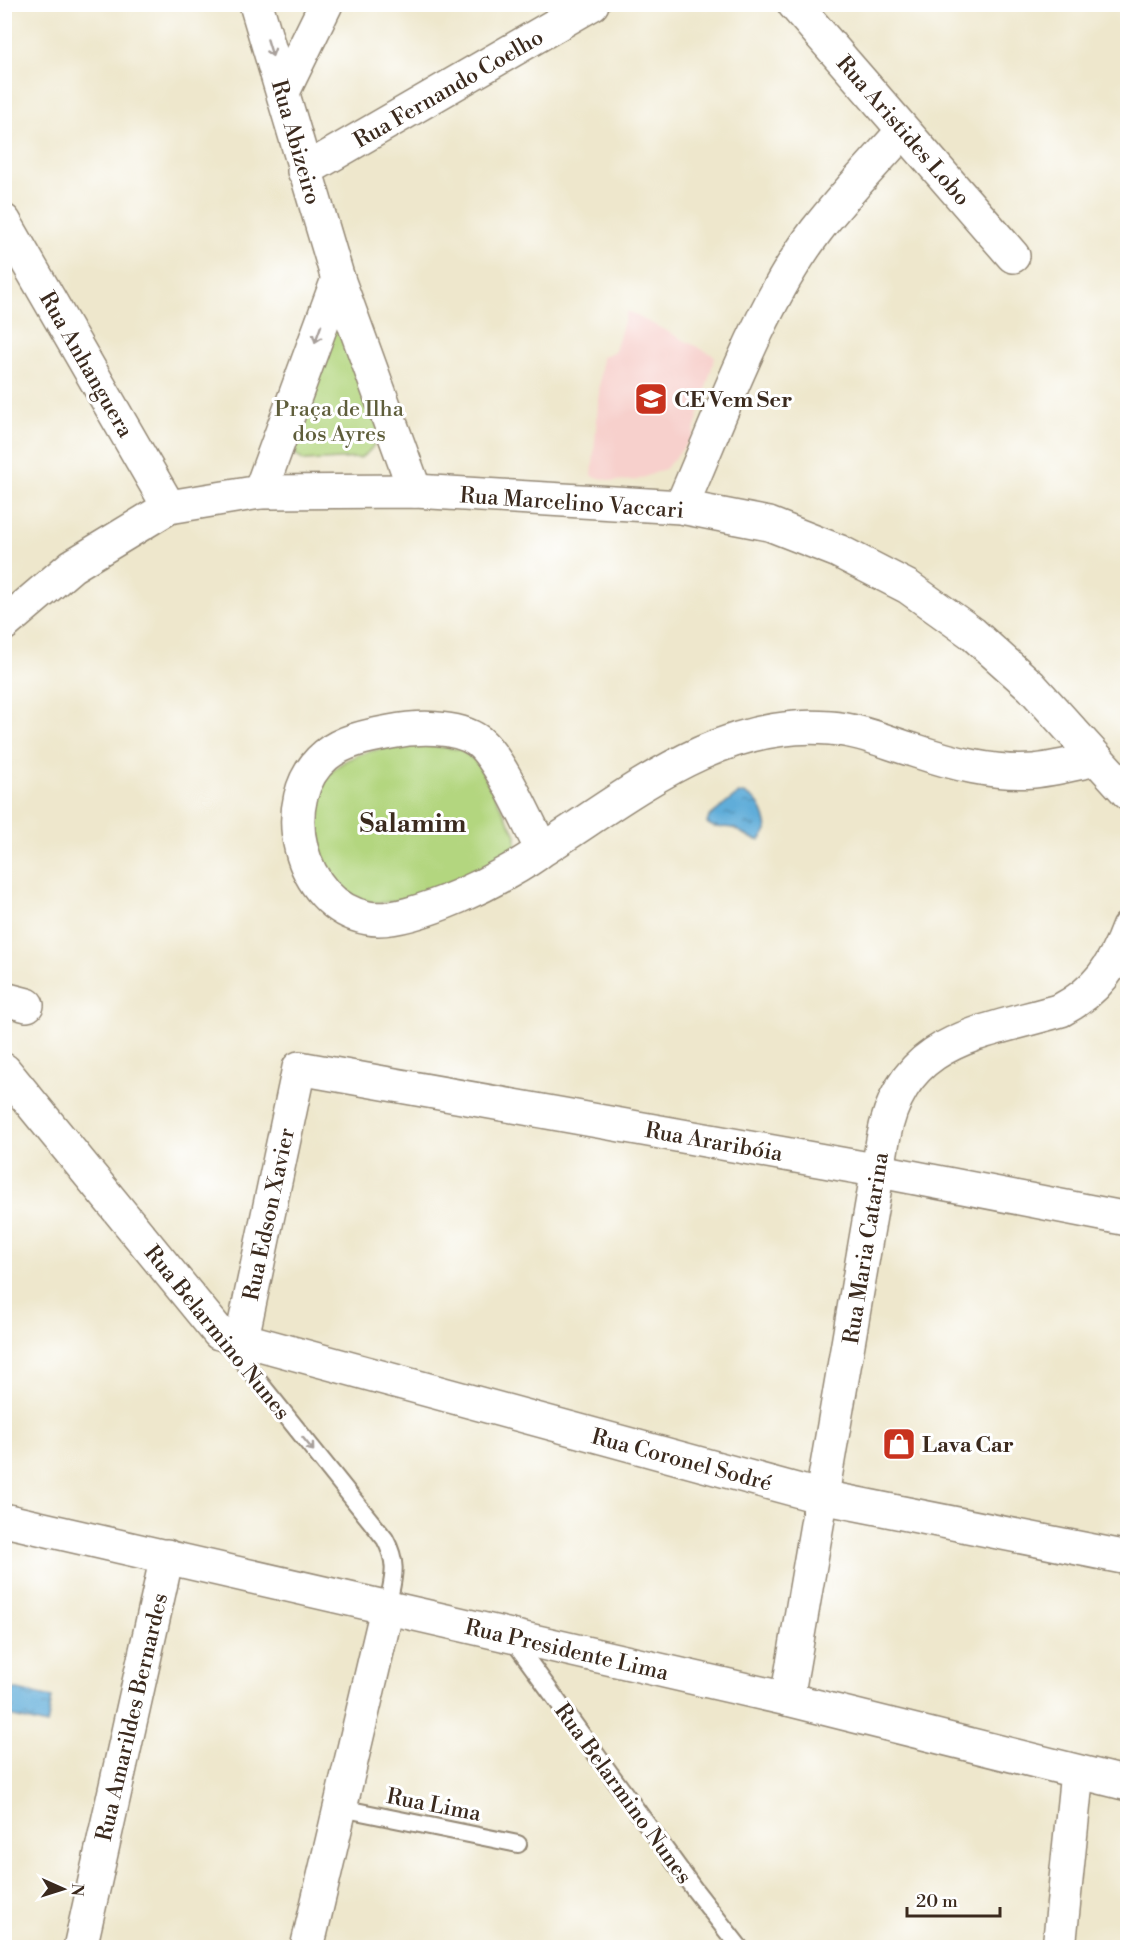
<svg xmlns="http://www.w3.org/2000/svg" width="1132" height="1952" viewBox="0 0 1132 1952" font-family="'Libre Bodoni',serif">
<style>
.built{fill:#f7d0cc}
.park{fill:#b3d67f;stroke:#77804e;stroke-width:1.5}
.water{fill:url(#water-ripples);stroke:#4e6c7c;stroke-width:1.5}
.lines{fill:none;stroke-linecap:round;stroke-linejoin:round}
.service-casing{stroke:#948875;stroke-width:20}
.minor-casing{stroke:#948875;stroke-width:36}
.tertiary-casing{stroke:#948875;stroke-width:36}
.service{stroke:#fff;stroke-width:16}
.minor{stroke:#fff;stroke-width:33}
.tertiary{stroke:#fff;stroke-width:33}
.oneway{stroke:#a79f9a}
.labels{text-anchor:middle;stroke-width:6;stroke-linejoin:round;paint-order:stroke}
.street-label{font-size:22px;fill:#3b2a1e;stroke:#fff}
.poi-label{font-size:22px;font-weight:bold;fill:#3b2a1e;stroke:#fff;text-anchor:start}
.park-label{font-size:22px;fill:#5f5e3b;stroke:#fff}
.quarter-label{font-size:26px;font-weight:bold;fill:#3b2a1e;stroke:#fff}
</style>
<defs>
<pattern id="water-ripples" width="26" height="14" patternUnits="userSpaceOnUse" patternTransform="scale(1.5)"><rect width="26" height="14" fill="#60add9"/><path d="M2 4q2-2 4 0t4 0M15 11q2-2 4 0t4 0" fill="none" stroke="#508daf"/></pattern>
</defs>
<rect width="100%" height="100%" fill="#fff"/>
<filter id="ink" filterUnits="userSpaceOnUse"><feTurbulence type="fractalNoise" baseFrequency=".0167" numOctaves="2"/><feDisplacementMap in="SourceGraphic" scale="12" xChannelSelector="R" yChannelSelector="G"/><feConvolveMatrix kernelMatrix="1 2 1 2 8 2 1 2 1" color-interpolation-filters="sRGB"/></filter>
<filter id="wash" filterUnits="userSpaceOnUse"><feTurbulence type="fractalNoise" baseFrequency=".008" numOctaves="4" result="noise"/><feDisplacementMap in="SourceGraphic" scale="24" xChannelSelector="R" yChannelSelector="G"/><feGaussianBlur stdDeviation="1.35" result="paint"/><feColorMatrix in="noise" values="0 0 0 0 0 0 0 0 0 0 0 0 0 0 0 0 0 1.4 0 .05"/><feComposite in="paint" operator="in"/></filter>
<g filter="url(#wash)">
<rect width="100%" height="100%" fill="#eee7cc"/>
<path class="built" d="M627,311L715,356L692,438L665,469L637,480L613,481L592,476L602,357L615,351Z"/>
<g class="park">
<path d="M338,307L379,428C377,442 372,451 360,458L304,461L296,455L294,442Z"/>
<path d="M426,745L459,749L476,761L516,835V849C486,866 404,909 371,902C316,891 292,802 338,766C361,748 397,746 426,745Z"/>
</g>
<g class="water">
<path d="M738,794C757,792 766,815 767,831L760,840C750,841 742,831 732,828C723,826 714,830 707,823L709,817Z"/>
<path d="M5,1687L52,1698L47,1725L5,1715Z"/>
</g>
</g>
<g filter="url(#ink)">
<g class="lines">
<defs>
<g id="service">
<path d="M224,1338L385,1539C400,1567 392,1580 387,1609"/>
<path d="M513,1640L694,1889L740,1948"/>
<path d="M341,1808L518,1844"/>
</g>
<g id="minor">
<path d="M256,4L338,279L415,491"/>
<path d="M794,4L1013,256"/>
<path d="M283,92L326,4"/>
<path d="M304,171L592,4"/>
<path d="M4,221L169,507"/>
<path d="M260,492L338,279"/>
<path d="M681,507C719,421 759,306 816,231C843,196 874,164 903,131"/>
<path d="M4,624L72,566L169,507L260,492L415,491L681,507L769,524L838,551L908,587L972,633L1031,686L1128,793"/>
<path d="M542,850C528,823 500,758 478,741C456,725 415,727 390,732C368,736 343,741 326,755C273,799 299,906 368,918C409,926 509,876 542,850C629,795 720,718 830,728C859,730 886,742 913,750C952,763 993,774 1034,771C1055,769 1076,763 1097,759"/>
<path d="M4,999L27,1005"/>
<path d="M242,1338L299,1068L880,1171L1128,1219"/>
<path d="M4,1520L787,1699L1128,1784"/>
<path d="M787,1699L883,1140C902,1038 976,1035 1061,1010C1097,991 1114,966 1128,928"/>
<path d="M80,1948L167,1556"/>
<path d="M307,1948L387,1609"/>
<path d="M1059,1948L1077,1772"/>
</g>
<path id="tertiary" d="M4,1070L219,1333L822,1497L1128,1558"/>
</defs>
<use href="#service" class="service-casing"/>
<use href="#minor" class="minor-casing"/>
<use href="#tertiary" class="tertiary-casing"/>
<use href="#service" class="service"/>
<use href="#minor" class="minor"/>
<use href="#tertiary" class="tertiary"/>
</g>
<defs><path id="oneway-shaft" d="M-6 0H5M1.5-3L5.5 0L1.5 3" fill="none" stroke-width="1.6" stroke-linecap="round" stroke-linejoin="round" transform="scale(1.5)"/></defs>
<g class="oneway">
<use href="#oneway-shaft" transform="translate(270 48) rotate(73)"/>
<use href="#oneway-shaft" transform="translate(318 334) rotate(110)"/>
<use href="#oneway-shaft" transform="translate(308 1444) rotate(51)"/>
</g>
</g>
<defs>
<symbol id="school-square" viewBox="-11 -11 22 22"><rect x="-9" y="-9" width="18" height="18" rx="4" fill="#c8321e" stroke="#fff"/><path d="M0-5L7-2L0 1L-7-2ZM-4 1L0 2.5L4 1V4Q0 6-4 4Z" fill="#fff"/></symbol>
<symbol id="shop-square" viewBox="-11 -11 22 22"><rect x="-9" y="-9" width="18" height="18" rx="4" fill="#c8321e" stroke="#fff"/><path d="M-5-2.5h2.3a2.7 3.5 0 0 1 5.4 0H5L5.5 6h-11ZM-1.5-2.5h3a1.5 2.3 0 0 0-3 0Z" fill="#fff"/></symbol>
</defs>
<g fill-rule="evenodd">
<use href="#school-square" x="632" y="380" width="38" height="38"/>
<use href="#shop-square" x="880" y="1425" width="38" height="38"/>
</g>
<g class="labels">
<g class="street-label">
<text transform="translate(448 88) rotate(-30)" y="8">Rua Fernando Coelho</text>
<text transform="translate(904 130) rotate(49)" y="8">Rua Aristides Lobo</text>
<text transform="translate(297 142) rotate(74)" y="8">Rua Abizeiro</text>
<text transform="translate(87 364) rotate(60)" y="8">Rua Anhanguera</text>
<text transform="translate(572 502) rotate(4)" y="8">Rua Marcelino Vaccari</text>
<text transform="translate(714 1141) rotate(10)" y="8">Rua Araribóia</text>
<text transform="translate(268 1214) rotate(-78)" y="8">Rua Edson Xavier</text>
<text transform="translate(865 1248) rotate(-81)" y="8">Rua Maria Catarina</text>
<text transform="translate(218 1332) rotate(51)" y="8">Rua Belarmino Nunes</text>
<text transform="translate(682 1459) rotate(15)" y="8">Rua Coronel Sodré</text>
<text transform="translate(567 1649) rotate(13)" y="8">Rua Presidente Lima</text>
<text transform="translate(131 1717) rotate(-77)" y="8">Rua Amarildes Bernardes</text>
<text transform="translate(624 1793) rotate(54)" y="8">Rua Belarmino Nunes</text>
<text transform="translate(434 1804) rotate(11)" y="8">Rua Lima</text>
</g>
<g class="poi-label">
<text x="674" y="407">CE Vem Ser</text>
<text x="922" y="1452">Lava Car</text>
</g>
<g class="park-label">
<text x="339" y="416">Praça de Ilha<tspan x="339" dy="25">dos Ayres</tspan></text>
</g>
<g class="quarter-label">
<text x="413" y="832">Salamim</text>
</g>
</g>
<rect width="1132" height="1952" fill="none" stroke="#fff" stroke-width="24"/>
<g transform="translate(63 1889) rotate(93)" stroke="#ffffff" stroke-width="4.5" paint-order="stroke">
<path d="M0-4.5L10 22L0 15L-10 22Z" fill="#3b2a1e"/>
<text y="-9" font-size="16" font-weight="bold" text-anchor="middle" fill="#3b2a1e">N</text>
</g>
<path d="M907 1907v9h93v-9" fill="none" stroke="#3b2a1e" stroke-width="3"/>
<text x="916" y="1907" font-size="18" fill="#3b2a1e" stroke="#ffffff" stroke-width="4.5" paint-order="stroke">20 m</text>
</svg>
